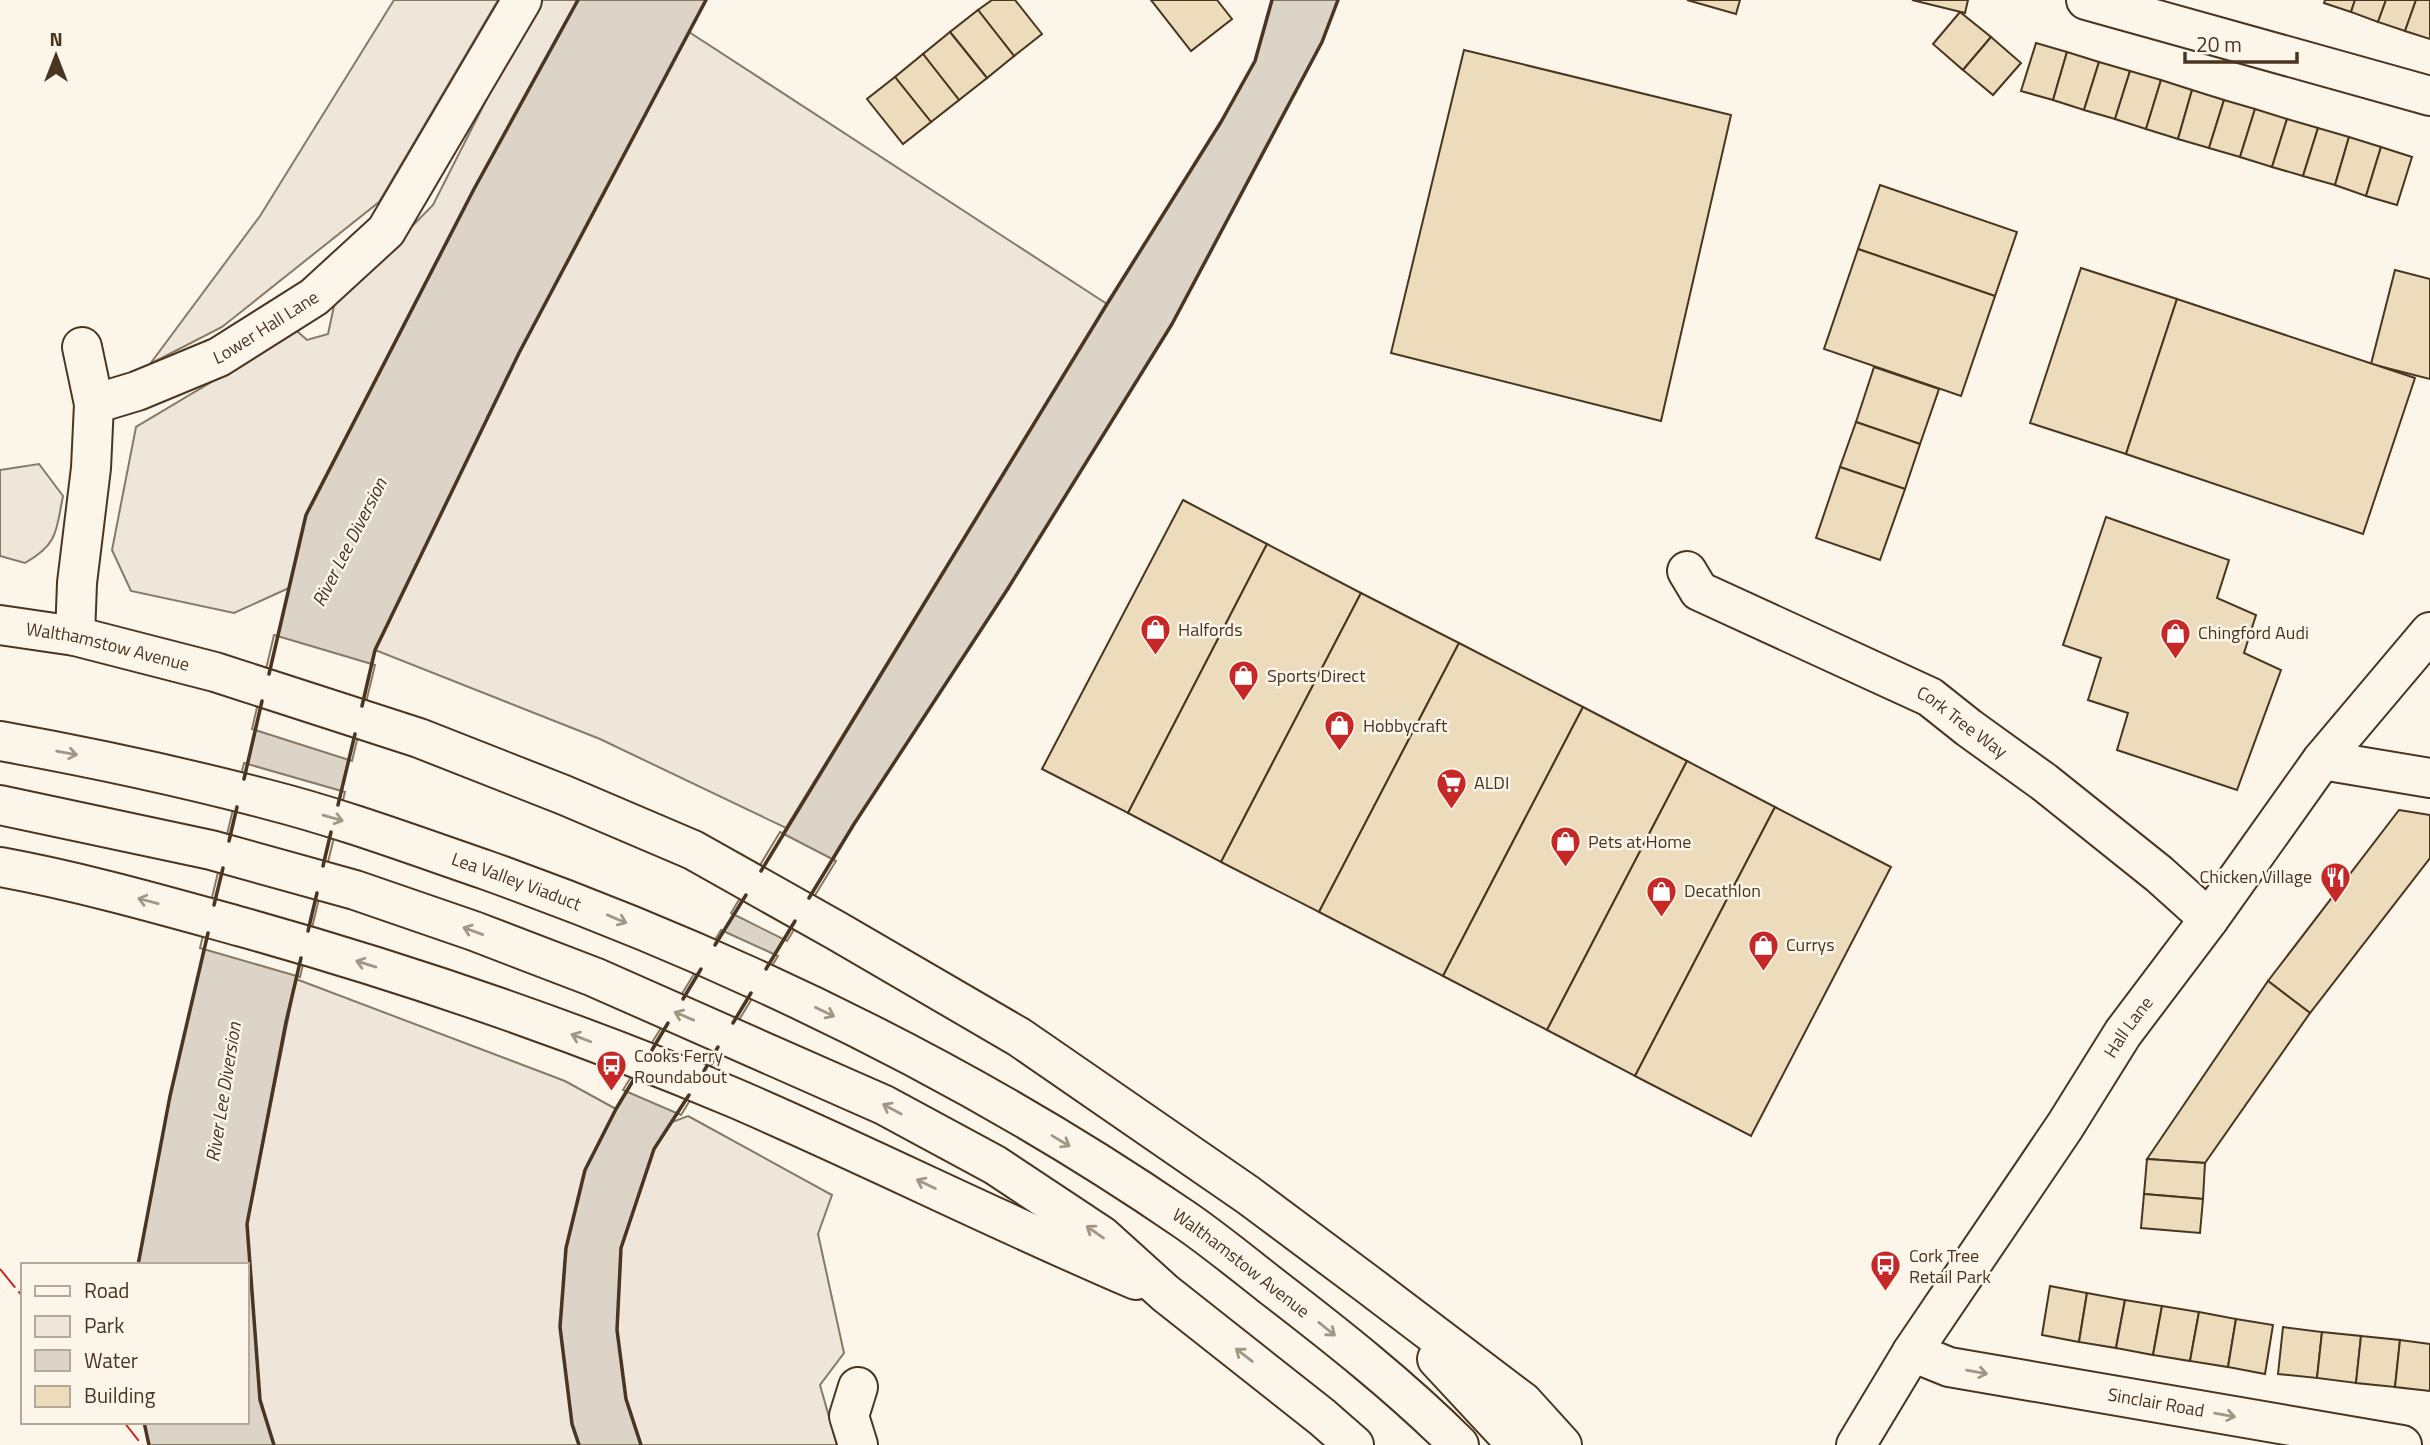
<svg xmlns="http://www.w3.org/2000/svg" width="2430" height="1445" viewBox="0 0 2430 1445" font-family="'Titillium Web',sans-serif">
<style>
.green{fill:#ede6d9;stroke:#887966;stroke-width:2}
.water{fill:#dcd4c6;stroke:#887966;stroke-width:2}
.pier{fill:#fbf6e9;stroke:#887966;stroke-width:2}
.building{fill:#ecdcbc;stroke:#4a3520;stroke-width:2}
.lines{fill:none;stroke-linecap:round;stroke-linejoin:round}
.minor-casing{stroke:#4a3520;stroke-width:42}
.major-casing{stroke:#4a3520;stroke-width:42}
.highway-casing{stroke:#4a3520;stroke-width:42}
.minor{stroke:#fbf6e9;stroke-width:38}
.major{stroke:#fbf6e9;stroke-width:38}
.highway{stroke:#fbf6e9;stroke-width:38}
.wall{stroke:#4a3520;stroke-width:3.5}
.power{stroke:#c62828;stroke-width:2;stroke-dasharray:24 5 3.5 5;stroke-linecap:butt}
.oneway{stroke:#a29684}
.labels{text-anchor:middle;stroke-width:5;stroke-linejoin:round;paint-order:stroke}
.street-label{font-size:18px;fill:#4a3520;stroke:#fbf6e9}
.poi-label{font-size:18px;fill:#4a3520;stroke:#fbf6e9;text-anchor:start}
.water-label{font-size:19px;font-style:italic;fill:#4a3520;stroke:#fbf6e9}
</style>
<rect width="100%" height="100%" fill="#fbf6e9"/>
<g class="green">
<path d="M394,0H498L379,202L222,327L150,364L260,216Z"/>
<path d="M537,0H578L474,189L306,514L289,588L234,613L131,591L112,550L136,427L297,331L307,340L328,334L334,306L433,205Z"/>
<path d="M689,32L1107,304L786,828L600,739L375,650L519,353Z"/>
<path d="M39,464L63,496C56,530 59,544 25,563L0,556V470Z"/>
<path d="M296,979L565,1081L616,1109L585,1170L572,1424L579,1445H274L260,1400L247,1224Z"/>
<path d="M688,1116L832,1195L818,1234L844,1353L820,1385L837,1445H641L626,1399L617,1330L621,1248L654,1149L672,1122Z"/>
</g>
<g class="water">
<path d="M578,0H706L519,353L375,650L286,1022L247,1224L260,1400L274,1445H149L144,1422H247V1265H138L170,1096L306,515L474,189Z"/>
<path d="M1272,0H1338L1322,42L1172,324L1007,590L854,824L672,1122L654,1149L621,1248L617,1330L626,1399L641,1445H579L572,1424L560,1327L566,1248L585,1170L616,1109L786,828L1107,304L1221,122L1255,61Z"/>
</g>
<g class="pier">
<path d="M274,635L375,665L352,761L252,729Z"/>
<path d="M244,763L345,792L300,977L200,948Z"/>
<path d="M780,832L836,861L787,941L731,913Z"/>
<path d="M721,930L778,956L681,1115L623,1090Z"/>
</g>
<g class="building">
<path d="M992,0H1015L1042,34L1014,56L978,10Z"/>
<path d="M1151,0H1217L1232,19L1191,51Z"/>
<path d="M1687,0H1740L1736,14Z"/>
<path d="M1912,0H1968L1965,13Z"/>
<path d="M2325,0H2355L2351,12L2324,3Z"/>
<path d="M2355,0H2386L2378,22L2351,12Z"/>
<path d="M2386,0H2416L2405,31L2378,22Z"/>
<path d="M2416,0H2430V39L2405,31Z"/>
<path d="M978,10L1014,56L987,78L950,32Z"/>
<path d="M1960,12L1991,37L1963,70L1933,44Z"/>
<path d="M950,32L987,78L959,100L923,54Z"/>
<path d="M1991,37L2021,63L1993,95L1963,70Z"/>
<path d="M2036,43L2067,52L2053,100L2021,91Z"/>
<path d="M1464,50L1731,115L1661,421L1391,353Z"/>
<path d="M2067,52L2099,62L2084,110L2053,100Z"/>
<path d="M923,54L959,100L931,122L895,77Z"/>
<path d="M2099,62L2130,71L2115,119L2084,110Z"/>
<path d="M2130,71L2161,80L2146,129L2115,119Z"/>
<path d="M895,77L931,122L903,144L867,99Z"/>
<path d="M2161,80L2192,90L2178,139L2146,129Z"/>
<path d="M2192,90L2224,100L2209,148L2178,139Z"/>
<path d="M2224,100L2255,109L2240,157L2209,148Z"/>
<path d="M2255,109L2287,119L2272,167L2240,157Z"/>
<path d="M2287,119L2318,128L2303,176L2272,167Z"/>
<path d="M2318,128L2349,137L2335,185L2303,176Z"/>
<path d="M2349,137L2381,147L2366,196L2335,185Z"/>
<path d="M2381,147L2412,157L2397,205L2366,196Z"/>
<path d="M1880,185L2017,232L1995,296L1858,249Z"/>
<path d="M1858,249L1995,296L1961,396L1824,349Z"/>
<path d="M2081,268L2177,299L2126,454L2030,423Z"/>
<path d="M2395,270L2430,279V379L2371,364Z"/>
<path d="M2177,299L2415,378L2363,534L2126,454Z"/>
<path d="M1874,367L1939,389L1920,444L1856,422Z"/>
<path d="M1856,422L1920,444L1905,489L1840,467Z"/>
<path d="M1840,467L1905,489L1880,560L1816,538Z"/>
<path d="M1183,500L1267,544L1128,813L1042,769Z"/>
<path d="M2106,517L2229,560L2217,598L2256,615L2244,653L2281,670L2237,790L2117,750L2128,713L2088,700L2101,658L2063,645Z"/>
<path d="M1267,544L1361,593L1221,862L1128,813Z"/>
<path d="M1361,593L1459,643L1319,912L1221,862Z"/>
<path d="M1459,643L1583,707L1443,976L1319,912Z"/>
<path d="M1583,707L1687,761L1547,1030L1443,976Z"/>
<path d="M1687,761L1775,807L1635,1076L1547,1030Z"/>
<path d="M1775,807L1891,867L1751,1136L1635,1076Z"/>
<path d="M2399,810L2430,815V858L2310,1013L2268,981Z"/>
<path d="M2268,981L2310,1013L2205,1163L2147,1159Z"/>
<path d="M2147,1159L2205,1163L2203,1199L2144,1194Z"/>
<path d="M2144,1194L2203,1199L2200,1233L2141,1228Z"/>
<path d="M2050,1286L2087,1293L2079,1342L2042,1335Z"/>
<path d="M2087,1293L2125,1300L2116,1348L2079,1342Z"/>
<path d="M2125,1300L2162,1306L2153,1355L2116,1348Z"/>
<path d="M2162,1306L2199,1312L2190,1361L2153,1355Z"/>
<path d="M2199,1312L2236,1319L2228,1367L2190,1361Z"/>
<path d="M2236,1319L2273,1325L2265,1374L2228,1367Z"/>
<path d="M2283,1327L2322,1332L2317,1378L2278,1374Z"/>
<path d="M2322,1332L2361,1336L2356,1383L2317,1378Z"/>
<path d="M2361,1336L2400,1340L2395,1387L2356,1383Z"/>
<path d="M2400,1340L2430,1344V1391L2395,1387Z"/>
</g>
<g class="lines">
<defs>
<g id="minor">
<path d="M2086,0L2430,96"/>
<path id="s1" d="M94,404L137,391L219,357L314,297L386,231L522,0"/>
<path id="s2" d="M1687,571L1699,591L1930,697L1969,728L2044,782L2159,874L2209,919"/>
<path d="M75,636L77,583L91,468L94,404L82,347"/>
<path d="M2322,760L2430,778"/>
<path id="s3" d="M1912,1352L1949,1367L2402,1445"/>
<path d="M858,1387L849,1416L858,1445"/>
</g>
<g id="major">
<path id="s4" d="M0,625L75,636L215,672L419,738L564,795L693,850L837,931L1019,1037L1248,1195L1366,1283L1523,1402L1562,1445"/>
<path d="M1437,1359L1517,1445"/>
<path id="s5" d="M1856,1445L1912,1352L2065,1126L2123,1033L2209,919L2322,760L2430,632"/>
</g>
<g id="highway">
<path id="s6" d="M0,741C89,757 178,776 266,799C341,818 413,845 486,870C732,958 969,1072 1185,1220C1214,1240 1242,1263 1270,1285C1335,1335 1401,1387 1459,1445"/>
<path d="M0,805L211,850L355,890L474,931L594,977L884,1105L995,1165L1102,1236L1165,1293L1322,1417L1354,1445"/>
<path d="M0,867C82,882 162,905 242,927C410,974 576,1031 737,1099C871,1157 1002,1223 1136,1280"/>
</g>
</defs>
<use href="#minor" class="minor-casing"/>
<use href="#major" class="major-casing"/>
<use href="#highway" class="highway-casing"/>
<use href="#minor" class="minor"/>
<use href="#major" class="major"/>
<use href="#highway" class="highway"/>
<g class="wall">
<path d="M269,674L306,515L474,189L578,0"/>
<path d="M362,706L375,650L519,353L706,0"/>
<path d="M244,779L262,701"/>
<path d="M338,805L355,734"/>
<path d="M229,841L237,807"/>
<path d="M323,866L331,832"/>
<path d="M761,871L1107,304L1221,122L1255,61L1272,0"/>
<path d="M809,898L854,824L1007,590L1172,324L1322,42L1338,0"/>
<path d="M214,905L223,868"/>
<path d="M308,931L317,893"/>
<path d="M715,945L746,895"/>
<path d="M766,969L795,921"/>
<path d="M683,999L701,969"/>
<path d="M733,1023L751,993"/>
<path d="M652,1050L668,1023"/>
<path d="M704,1071L718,1047"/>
<path d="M138,1265L170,1096L208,933"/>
<path d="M144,1422L149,1445"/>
<path d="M274,1445L260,1400L247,1224L286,1022L301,958"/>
<path d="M579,1445L572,1424L560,1327L566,1248L585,1170L616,1109L637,1074"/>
<path d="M641,1445L626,1399L617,1330L621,1248L654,1149L689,1095"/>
</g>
<g class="power">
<path d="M0,1269L23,1297"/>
<path d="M124,1422L142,1445"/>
</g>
</g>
<defs><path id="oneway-shaft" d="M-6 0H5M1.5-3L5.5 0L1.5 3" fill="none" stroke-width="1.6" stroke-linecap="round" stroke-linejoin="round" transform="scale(1.75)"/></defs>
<g class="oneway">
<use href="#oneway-shaft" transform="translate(67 753) rotate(10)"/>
<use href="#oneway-shaft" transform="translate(333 818) rotate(16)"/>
<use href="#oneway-shaft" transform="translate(148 901) rotate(-165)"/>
<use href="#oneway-shaft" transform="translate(617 919) rotate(23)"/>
<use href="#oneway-shaft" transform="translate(473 931) rotate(-160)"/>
<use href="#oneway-shaft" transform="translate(366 964) rotate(-163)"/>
<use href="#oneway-shaft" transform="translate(825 1012) rotate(26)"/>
<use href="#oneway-shaft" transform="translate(684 1016) rotate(-157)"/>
<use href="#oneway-shaft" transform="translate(581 1038) rotate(-159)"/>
<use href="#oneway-shaft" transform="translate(892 1109) rotate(-152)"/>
<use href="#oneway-shaft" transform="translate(1061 1141) rotate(31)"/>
<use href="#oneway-shaft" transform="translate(926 1184) rotate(-154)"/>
<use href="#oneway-shaft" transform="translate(1095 1232) rotate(-145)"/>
<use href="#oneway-shaft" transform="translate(1327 1329) rotate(39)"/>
<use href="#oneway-shaft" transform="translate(1244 1355) rotate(-142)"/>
<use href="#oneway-shaft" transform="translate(1977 1372) rotate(10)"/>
<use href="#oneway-shaft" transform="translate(2225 1415) rotate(10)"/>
</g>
<defs>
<symbol id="shop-pin" viewBox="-11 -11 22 30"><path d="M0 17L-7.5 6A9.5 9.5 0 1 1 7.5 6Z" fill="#c62828" stroke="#fbf6e9"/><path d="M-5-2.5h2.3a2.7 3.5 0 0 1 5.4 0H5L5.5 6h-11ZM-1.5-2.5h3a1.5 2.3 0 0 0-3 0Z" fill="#fff"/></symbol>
<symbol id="supermarket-pin" viewBox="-11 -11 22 30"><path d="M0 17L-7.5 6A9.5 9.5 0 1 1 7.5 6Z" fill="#c62828" stroke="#fbf6e9"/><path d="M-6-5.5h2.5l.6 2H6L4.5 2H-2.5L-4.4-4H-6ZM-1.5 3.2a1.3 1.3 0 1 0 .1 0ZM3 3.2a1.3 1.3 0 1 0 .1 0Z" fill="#fff"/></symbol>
<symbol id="restaurant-pin" viewBox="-11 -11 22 30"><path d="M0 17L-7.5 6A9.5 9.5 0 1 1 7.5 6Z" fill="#c62828" stroke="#fbf6e9"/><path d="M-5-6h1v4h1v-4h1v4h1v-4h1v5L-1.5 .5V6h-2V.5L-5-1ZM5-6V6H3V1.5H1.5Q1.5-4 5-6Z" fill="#fff"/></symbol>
<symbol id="bus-pin" viewBox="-11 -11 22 30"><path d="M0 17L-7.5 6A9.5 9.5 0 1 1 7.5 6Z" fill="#c62828" stroke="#fbf6e9"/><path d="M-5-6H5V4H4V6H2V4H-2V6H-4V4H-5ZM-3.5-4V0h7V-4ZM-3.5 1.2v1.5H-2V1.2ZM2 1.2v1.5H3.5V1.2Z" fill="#fff"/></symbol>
</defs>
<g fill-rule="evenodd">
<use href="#shop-pin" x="1138" y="612" width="35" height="47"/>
<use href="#shop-pin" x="2158" y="616" width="35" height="47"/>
<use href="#shop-pin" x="1226" y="658" width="35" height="47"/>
<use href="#shop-pin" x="1322" y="708" width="35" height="47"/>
<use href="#supermarket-pin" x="1434" y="766" width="35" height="47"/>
<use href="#shop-pin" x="1548" y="824" width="35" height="47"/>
<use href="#restaurant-pin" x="2318" y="860" width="35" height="47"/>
<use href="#shop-pin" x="1644" y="874" width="35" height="47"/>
<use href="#shop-pin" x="1746" y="928" width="35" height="47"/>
<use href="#bus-pin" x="594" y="1048" width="35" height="47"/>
<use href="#bus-pin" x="1868" y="1248" width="35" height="47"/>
</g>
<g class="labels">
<g class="street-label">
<text dy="6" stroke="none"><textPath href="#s1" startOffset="189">Lower Hall Lane</textPath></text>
<text dy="6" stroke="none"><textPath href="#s4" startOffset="110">Walthamstow Avenue</textPath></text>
<text dy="6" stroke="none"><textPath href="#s2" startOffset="318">Cork Tree Way</textPath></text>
<text dy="6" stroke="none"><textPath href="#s6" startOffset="536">Lea Valley Viaduct</textPath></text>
<text dy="6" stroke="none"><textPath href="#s5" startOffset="499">Hall Lane</textPath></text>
<text dy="6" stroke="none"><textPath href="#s6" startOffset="1358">Walthamstow Avenue</textPath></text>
<text dy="6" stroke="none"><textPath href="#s3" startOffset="250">Sinclair Road</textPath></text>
</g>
<g class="poi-label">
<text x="1178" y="636">Halfords</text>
<text x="2198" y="639">Chingford Audi</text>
<text x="1267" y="682">Sports Direct</text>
<text x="1363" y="732">Hobbycraft</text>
<text x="1474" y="789">ALDI</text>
<text x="1588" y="848">Pets at Home</text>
<text x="2312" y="883" text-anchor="end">Chicken Village</text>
<text x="1684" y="897">Decathlon</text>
<text x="1786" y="951">Currys</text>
<text x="634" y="1062">Cooks Ferry<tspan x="634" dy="21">Roundabout</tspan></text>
<text x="1909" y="1262">Cork Tree<tspan x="1909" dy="21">Retail Park</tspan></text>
</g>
<g class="water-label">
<text transform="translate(349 542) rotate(-63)" y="7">River Lee Diversion</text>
<text transform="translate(223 1092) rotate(-81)" y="7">River Lee Diversion</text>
</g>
</g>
<rect x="21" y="1263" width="228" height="161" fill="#fbf6e9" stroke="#b4a999" stroke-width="2"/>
<rect x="35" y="1286" width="35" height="10" fill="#fbf6e9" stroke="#b4a999" stroke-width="2"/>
<text x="84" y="1298" font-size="21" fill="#4a3520">Road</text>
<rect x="35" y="1316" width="35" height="21" fill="#ede6d9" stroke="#b4a999" stroke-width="2"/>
<text x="84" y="1333" font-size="21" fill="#4a3520">Park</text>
<rect x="35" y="1350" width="35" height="21" fill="#dcd4c6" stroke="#b4a999" stroke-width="2"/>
<text x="84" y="1368" font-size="21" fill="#4a3520">Water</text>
<rect x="35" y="1386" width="35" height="21" fill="#ecdcbc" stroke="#b4a999" stroke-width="2"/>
<text x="84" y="1403" font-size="21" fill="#4a3520">Building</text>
<g transform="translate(56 56)" stroke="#fbf6e9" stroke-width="5" paint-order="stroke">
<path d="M0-5L12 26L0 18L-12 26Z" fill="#4a3520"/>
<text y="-10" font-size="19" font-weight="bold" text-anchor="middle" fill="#4a3520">N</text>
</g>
<path d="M2185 52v10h112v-10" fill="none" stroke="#4a3520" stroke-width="3.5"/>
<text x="2196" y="52" font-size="21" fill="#4a3520" stroke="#fbf6e9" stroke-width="5" paint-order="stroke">20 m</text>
</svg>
